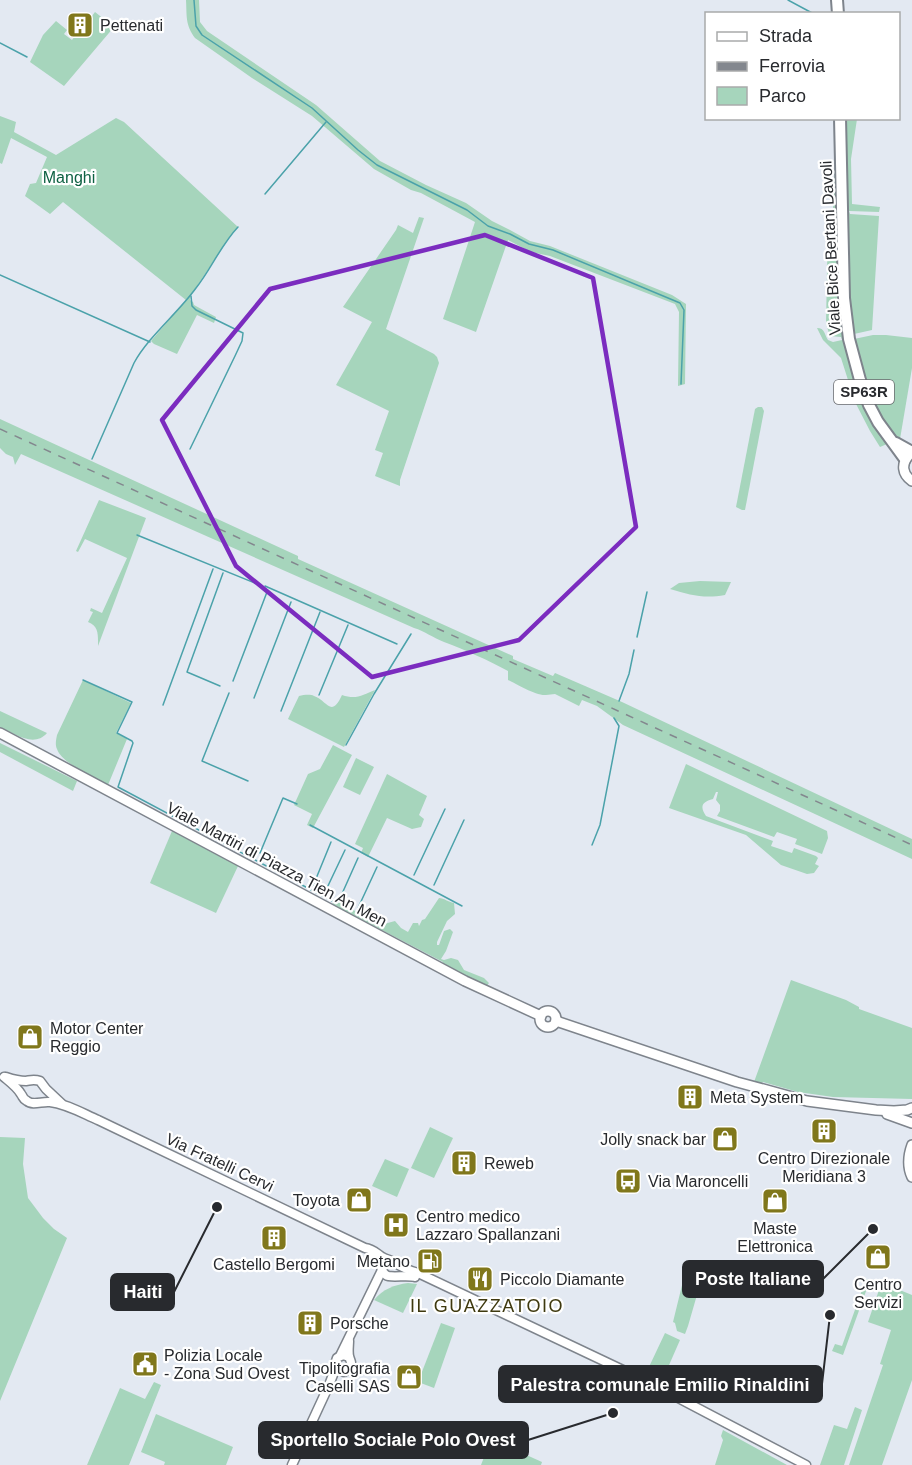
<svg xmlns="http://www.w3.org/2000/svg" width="912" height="1465" viewBox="0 0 912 1465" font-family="Helvetica,sans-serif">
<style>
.green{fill:#a6d5bc}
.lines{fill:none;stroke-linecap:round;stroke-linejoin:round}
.stream{stroke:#4ba2aa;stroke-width:1.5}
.secondary-casing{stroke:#7e848c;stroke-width:11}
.primary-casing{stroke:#7e848c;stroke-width:12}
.highway-casing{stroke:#7e848c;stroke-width:14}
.secondary{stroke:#fff;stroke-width:8}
.primary{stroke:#fff;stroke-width:9}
.highway{stroke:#fff;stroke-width:10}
.rail{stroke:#83878e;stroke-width:1.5;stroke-dasharray:8 8;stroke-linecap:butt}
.marked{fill:none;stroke:#7b2cbf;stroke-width:4.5;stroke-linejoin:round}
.labels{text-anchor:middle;stroke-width:4.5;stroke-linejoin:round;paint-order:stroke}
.shield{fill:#fff;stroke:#686a6d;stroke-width:1.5}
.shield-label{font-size:15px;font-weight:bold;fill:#282a2e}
.poi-label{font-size:16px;fill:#282a2e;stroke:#fff;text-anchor:start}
.park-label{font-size:16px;fill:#0d6142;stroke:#fff}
.street-label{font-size:16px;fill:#282a2e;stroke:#fff}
.neighbourhood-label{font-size:18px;letter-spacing:1.5px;fill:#3e390f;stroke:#fff}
.leader{fill:none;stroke:#282a2e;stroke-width:2}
.callout-dot{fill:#282a2e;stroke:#fff;stroke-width:2}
.callout{fill:#282a2e;stroke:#282a2e;stroke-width:2}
.callout-label{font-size:18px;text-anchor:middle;font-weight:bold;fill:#fff}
</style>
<rect width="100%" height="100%" fill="#e3e9f2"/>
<g class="green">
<path d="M186,0H199L200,22L207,31L316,105L380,161L426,185L466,203L492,221L510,230L530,241L550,246L672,295L686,304L685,384L678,386L679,312L675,304L550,256L531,252L508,240L476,332L443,319L475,222L421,193L411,190L374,169L312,116L252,78L195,38C185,24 187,16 186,0Z"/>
<path d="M95,12L114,27L64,86L30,62L43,35L56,21L67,30L64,34L72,40L78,32H80Z"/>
<path d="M0,116L16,122L14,132L56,155L116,118L124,122L238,227L231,235L191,295L190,300L193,302L194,305L216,317L214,323L197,315L177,354L154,344L151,341L186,300L63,202L50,214L25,196L30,184L36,183L47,157L11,138L2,164L0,163Z"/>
<path d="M845,119H857L851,159L852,204L880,207L879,212L849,211L850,214L879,216L872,330L854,334L850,313L847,266Z"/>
<path d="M835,164L837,168L841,311L887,444L880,447L870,431L855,402L841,358L823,340L817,328C825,328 824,334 828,340L833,342L842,340L841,337L830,336L826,324L828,218L826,213L836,212L833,209Z"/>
<path d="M419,217L424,218L386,329L434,354L437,357L439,363L400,480V486L375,476L383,453L375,450L389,411L336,385L372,322L343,307L396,230L398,225L413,233Z"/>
<path d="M873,335H886L912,338V368L900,439L895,440C872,406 864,377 854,339Z"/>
<path d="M758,407H762L764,411L745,510H742L736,507L755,409Z"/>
<path d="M0,419L298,556V559L513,656V659L553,676L555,673L622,702L912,839V859L623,725L597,706L582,700L579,706L555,694C552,694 549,695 546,695C536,696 517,684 508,680V671C488,660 465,650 444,642C433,638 425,631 414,628L21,454L15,465L13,457L6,454L0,448Z"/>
<path d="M99,500L146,518L98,646C98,635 99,626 88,622L93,612L90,611L91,608L102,613L127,558L85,539L78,552L76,551Z"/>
<path d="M700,581L731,582L725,595C704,599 690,595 670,589L679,583Z"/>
<path d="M83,680L131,703L116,733L127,739L108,785C95,777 62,764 57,749C55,745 56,740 57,735Z"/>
<path d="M375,690L344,747L288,719L299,696C304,695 310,694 314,696C327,700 331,719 342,695C356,700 363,695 375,690Z"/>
<path d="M0,711L47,733C34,748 15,734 0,727Z"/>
<path d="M0,743L77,781L73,791L0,752Z"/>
<path d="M333,745L352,755L313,828L307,825L312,814L294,805L308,774L320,769Z"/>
<path d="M356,758L374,767L360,795L343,787Z"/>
<path d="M686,764L827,831L828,838L822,854L795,844L797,839L777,832L774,837L717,816L720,811V805L716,800L718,792H716L713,799C701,802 700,807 706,816L773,841L771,846L792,853L794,848L816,856L818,858L815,864L819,866L814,873L807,874L781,865L746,835L669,808Z"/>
<path d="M387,774L427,796L419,815L424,819L421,827L412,829L387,818L368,857L361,853L363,848L355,844Z"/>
<path d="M172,831L238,866L216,913L150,883Z"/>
<path d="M439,898C444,898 448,902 454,903L455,914L447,921L437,942V945H439L444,931L450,929L453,932L446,951L441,959L444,960L451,958L458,960L464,970L484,978L489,983L486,987L443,967V962L332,904L338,900L345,904L349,905L356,912L374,916L377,921L384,924L395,921L401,928L408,932L413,923H418L419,926L422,920L425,919Z"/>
<path d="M791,980L846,1000L859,1007V1009L912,1028V1099L833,1097L798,1092L763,1082L760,1084L754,1082Z"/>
<path d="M430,1127L453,1138L434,1178L411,1168Z"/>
<path d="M0,1137L25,1138L23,1164L28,1198L43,1218L54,1229L67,1238L0,1401Z"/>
<path d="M385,1159L409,1169L397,1197L372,1186Z"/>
<path d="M684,1277L701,1281L688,1326L685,1334L677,1331L675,1323L673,1322Z"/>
<path d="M866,1279L870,1280L843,1355L832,1351L835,1344L842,1346Z"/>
<path d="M408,1283L417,1284L403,1313L374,1300C383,1289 394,1285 408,1283Z"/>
<path d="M885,1284L912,1295V1380L882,1465H849L883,1365L880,1364L891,1330L868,1322L880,1287Z"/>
<path d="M441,1323L455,1328L434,1388L418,1382Z"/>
<path d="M665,1333L680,1340L666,1372L657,1377L640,1372L639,1365L648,1369Z"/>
<path d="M154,1382L161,1385L129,1465H87L120,1388L145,1399Z"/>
<path d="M855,1407L862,1410L844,1465H820L834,1425L847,1429Z"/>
<path d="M156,1414L233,1447L226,1465H164L165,1462L141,1452Z"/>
<path d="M723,1430L787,1465H715L723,1440L721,1436Z"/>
<path d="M491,1439L542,1462L541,1465H481Z"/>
</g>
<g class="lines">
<g class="stream">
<path d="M194,0L196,26L202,35L312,108L358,150L377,165L467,210L488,226L510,234L529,244L553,250L680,303L684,310L681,384"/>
<path d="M788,0L814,14"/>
<path d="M0,43L27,57"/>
<path d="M265,194L326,122"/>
<path d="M0,275L150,342"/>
<path d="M190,449L235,356L242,341L243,333L196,310L192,306L191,296"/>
<path d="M92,459L134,363C148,337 178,313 196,288C211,269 221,245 238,227"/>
<path d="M137,535L262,586"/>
<path d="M265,586L397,644"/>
<path d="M637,637L647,592"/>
<path d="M83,680L132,702L117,733L132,741L133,743L118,787L332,901"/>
<path d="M233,681L267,592"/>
<path d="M220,686L187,672L223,573"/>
<path d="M229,693L202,761L248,781"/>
<path d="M319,695L348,625"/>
<path d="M254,698L291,602"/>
<path d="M619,701L629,674L634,650"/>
<path d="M163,705L213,569"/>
<path d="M281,711L320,612"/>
<path d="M346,745L374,694L411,634"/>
<path d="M310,825L462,906"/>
<path d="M592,845L600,825L619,726L614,718"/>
<path d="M260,853L283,798L297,804"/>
<path d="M414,875L445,809"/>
<path d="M434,885L464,820"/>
<path d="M313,886L331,842"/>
<path d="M326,890L345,850"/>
<path d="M341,896L358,858"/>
<path d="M358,908L377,867"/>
</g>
<defs>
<g id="secondary">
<path d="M4,1077C10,1082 17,1087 21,1094C24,1098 22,1098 27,1101C33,1106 42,1101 50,1102C67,1104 82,1113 98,1120L365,1248C373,1249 376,1253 382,1257C387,1260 392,1260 396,1263C403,1268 410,1271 418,1273L644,1380L806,1465"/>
<path d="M6,1077C12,1079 19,1081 26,1081C32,1080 34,1079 40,1081L46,1089L62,1104"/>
<path d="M372,1254C376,1258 380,1262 381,1267C383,1271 382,1272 386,1275C388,1278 409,1275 415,1277"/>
<path d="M340,1356L382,1270"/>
<path d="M349,1357L343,1355L337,1358L335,1364L337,1369L344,1372C355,1366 351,1364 349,1356C348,1351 349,1345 349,1341"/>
<path d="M292,1465L329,1385L336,1367"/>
</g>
<g id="primary">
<path d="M909,455C901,464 902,474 912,481"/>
<path d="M0,733L465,981L541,1016"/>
<circle cx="548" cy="1019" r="8"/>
<path d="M556,1021L737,1082L807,1101L876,1110L894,1111L907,1110L912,1108"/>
<path d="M887,1114L912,1123"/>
<path d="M912,1145C908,1156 907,1166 912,1177"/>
</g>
<g id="highway">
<path d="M837,0L838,14"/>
<path d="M840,118L844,298L849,339L860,380L869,405L878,422L905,459"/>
<path d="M896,443L912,452"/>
</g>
</defs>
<use href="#secondary" class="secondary-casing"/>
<use href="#primary" class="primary-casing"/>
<use href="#highway" class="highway-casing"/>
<use href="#secondary" class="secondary"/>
<use href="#primary" class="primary"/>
<use href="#highway" class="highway"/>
<path class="rail" d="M0,429L912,845"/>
</g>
<path class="marked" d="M485,235L593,278L636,527L519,640L372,677L236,566L162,420L270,289Z"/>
<defs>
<symbol id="building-square" viewBox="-11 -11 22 22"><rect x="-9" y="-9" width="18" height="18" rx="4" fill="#80771b" stroke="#fff"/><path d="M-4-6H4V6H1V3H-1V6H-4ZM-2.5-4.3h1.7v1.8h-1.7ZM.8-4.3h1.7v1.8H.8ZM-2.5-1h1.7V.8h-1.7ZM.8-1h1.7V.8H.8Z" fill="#fff"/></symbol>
<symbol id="shop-square" viewBox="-11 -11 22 22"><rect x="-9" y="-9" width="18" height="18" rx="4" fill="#80771b" stroke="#fff"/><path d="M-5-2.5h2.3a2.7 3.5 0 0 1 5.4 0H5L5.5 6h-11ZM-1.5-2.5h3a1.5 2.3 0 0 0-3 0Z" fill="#fff"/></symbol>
<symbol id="bus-square" viewBox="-11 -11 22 22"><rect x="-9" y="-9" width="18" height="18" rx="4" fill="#80771b" stroke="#fff"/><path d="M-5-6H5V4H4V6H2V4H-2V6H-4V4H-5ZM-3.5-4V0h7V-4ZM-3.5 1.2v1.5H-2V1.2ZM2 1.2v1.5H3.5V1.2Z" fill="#fff"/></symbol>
<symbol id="hospital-square" viewBox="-11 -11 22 22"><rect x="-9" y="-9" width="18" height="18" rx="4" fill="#80771b" stroke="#fff"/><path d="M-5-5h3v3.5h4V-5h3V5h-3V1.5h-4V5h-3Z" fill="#fff"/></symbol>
<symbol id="fuel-square" viewBox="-11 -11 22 22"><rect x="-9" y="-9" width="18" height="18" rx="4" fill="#80771b" stroke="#fff"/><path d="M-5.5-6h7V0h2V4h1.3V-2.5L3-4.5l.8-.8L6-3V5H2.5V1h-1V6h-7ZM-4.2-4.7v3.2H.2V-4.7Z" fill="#fff"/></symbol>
<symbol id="restaurant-square" viewBox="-11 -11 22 22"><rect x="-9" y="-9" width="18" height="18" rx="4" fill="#80771b" stroke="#fff"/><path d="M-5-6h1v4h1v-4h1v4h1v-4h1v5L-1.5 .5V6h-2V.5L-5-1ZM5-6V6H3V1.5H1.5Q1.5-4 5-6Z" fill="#fff"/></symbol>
<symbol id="civic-square" viewBox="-11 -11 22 22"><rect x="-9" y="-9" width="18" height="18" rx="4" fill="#80771b" stroke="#fff"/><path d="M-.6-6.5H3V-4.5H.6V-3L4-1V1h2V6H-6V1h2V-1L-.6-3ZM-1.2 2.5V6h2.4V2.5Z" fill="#fff"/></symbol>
</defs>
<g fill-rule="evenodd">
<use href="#building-square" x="65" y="10" width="30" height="30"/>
<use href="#shop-square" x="15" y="1022" width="30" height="30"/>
<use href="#building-square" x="675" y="1082" width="30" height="30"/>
<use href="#building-square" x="809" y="1116" width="30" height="30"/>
<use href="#shop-square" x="710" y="1124" width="30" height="30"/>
<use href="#building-square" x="449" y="1148" width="30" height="30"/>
<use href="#bus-square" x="613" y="1166" width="30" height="30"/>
<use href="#shop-square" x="344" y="1185" width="30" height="30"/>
<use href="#shop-square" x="760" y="1186" width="30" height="30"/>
<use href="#hospital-square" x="381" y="1210" width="30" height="30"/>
<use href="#building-square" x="259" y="1223" width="30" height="30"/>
<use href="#shop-square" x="863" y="1242" width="30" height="30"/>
<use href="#fuel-square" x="415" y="1246" width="30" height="30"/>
<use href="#restaurant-square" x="465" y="1264" width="30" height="30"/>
<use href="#building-square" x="295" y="1308" width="30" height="30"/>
<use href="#civic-square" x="130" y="1349" width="30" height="30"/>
<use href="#shop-square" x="394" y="1362" width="30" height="30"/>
</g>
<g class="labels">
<rect class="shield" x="834" y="380" width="60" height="24" rx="4.5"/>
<g class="shield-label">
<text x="864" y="397">SP63R</text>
</g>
<g class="poi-label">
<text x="100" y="31">Pettenati</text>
<text x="50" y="1034">Motor Center<tspan x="50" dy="18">Reggio</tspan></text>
<text x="710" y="1103">Meta System</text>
<text x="706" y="1145" text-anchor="end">Jolly snack bar</text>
<text x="824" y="1164" text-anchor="middle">Centro Direzionale<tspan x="824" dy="18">Meridiana 3</tspan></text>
<text x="484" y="1169">Reweb</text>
<text x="648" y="1187">Via Maroncelli</text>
<text x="340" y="1206" text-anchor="end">Toyota</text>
<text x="416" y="1222">Centro medico<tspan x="416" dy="18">Lazzaro Spallanzani</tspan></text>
<text x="775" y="1234" text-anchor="middle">Maste<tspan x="775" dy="18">Elettronica</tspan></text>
<text x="410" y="1267" text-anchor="end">Metano</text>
<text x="274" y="1270" text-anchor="middle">Castello Bergomi</text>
<text x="500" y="1285">Piccolo Diamante</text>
<text x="878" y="1290" text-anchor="middle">Centro<tspan x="878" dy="18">Servizi</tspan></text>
<text x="330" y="1329">Porsche</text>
<text x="164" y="1361">Polizia Locale<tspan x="164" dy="18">- Zona Sud Ovest</tspan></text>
<text x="390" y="1374" text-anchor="end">Tipolitografia<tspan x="390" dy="18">Caselli SAS</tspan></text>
</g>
<g class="park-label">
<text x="69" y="183">Manghi</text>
</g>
<g class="street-label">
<text transform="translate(830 248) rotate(-93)" y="6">Viale Bice Bertani Davoli</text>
<text transform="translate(277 864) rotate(28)" y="6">Viale Martiri di Piazza Tien An Men</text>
<text transform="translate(220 1162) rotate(25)" y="6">Via Fratelli Cervi</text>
</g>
<g class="neighbourhood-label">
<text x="487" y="1312">IL GUAZZATOIO</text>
</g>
</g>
<path class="leader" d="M873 1229L823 1279M217 1207L174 1292M830 1315L822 1384M613 1413L528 1440"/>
<g class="callout-dot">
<circle cx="873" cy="1229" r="6"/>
<circle cx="217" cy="1207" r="6"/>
<circle cx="830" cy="1315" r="6"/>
<circle cx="613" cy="1413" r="6"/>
</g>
<g class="callout">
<rect x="683" y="1261" width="140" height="36" rx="6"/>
<rect x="111" y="1274" width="63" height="36" rx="6"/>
<rect x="499" y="1366" width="323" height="36" rx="6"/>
<rect x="259" y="1422" width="269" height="36" rx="6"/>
</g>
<g class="callout-label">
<text x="753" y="1285">Poste Italiane</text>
<text x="143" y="1298">Haiti</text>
<text x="660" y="1391">Palestra comunale Emilio Rinaldini</text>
<text x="393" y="1446">Sportello Sociale Polo Ovest</text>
</g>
<rect x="705" y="12" width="195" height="108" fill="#ffffff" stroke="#a9aaab" stroke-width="1.5"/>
<rect x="717" y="32" width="30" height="9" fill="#ffffff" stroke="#a9aaab" stroke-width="1.5"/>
<text x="759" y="42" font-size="18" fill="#282a2e">Strada</text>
<rect x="717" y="62" width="30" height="9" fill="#83878e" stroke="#a9aaab" stroke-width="1.5"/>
<text x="759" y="72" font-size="18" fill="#282a2e">Ferrovia</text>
<rect x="717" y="87" width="30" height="18" fill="#a6d5bc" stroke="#a9aaab" stroke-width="1.5"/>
<text x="759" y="102" font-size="18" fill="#282a2e">Parco</text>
</svg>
